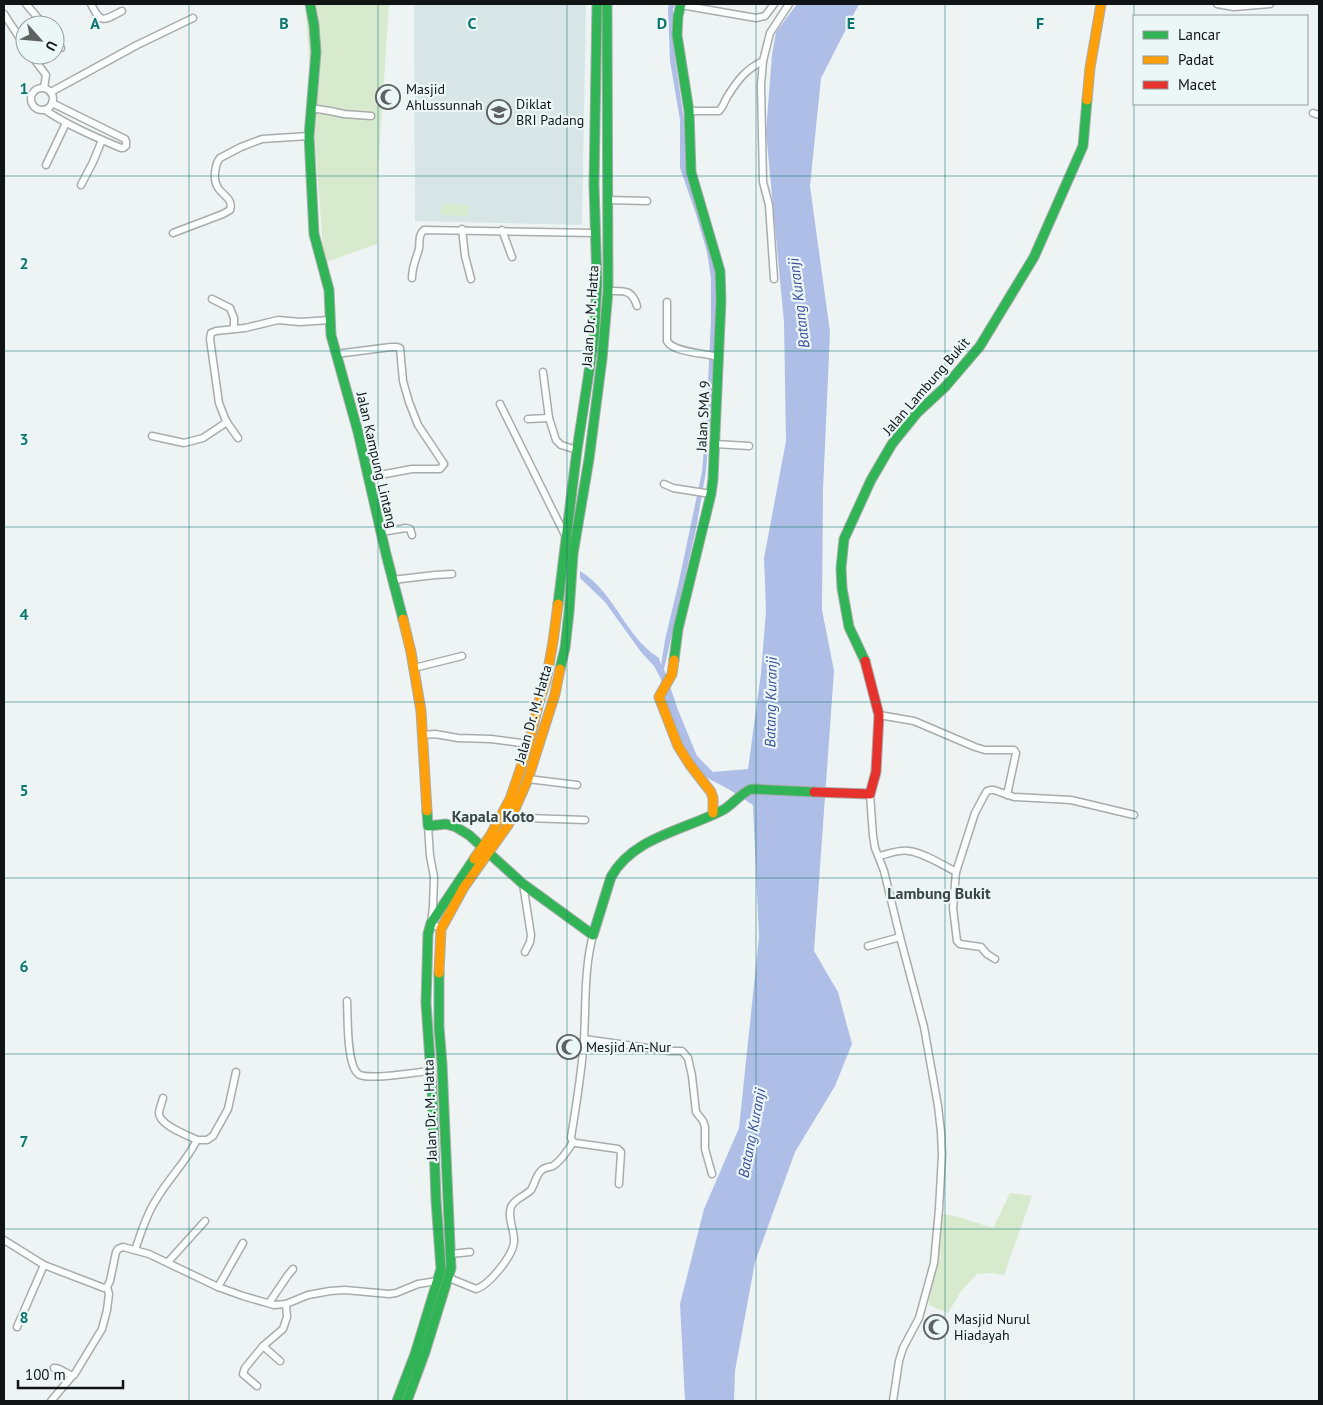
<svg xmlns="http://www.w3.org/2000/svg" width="1323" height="1405" viewBox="0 0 1323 1405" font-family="'PT Sans',sans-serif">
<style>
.built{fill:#d7e5e6}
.green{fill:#d8eace}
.water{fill:#aebee7}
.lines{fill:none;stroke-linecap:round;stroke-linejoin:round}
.street-casing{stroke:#a8acac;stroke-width:9}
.fast-casing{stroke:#a8acac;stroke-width:11}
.slow-casing{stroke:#a8acac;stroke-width:11}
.jam-casing{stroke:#a8acac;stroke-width:11}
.street{stroke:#fcfdfd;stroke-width:6}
.fast{stroke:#30b455;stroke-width:9}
.slow{stroke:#ff9f0a;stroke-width:9}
.jam{stroke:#e5322d;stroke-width:9}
.grid{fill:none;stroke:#0f766e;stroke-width:1;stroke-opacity:0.55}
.labels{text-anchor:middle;stroke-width:4.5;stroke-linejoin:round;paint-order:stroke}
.poi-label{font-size:14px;fill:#101414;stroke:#ebf6f7;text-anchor:start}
.street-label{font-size:14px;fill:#101414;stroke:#ebf6f7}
.water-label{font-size:15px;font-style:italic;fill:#3b4f96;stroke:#ebf6f7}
.quarter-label{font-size:16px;font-weight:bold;fill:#3d4646;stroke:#ebf6f7}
.grid-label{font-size:16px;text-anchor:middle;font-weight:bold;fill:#0f766e;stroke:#ebf6f7;stroke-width:4.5;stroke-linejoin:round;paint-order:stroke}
</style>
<rect width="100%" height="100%" fill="#eef4f4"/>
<path class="built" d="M414,4H586L582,225L415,221Z"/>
<g class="green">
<path d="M305,4H389L377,185V244L324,263Z"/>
<path d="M442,204L468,205V216L441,215Z"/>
<path d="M1010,1193L1032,1196L1004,1275L991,1273L977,1274L962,1290L948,1313L929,1305V1294L932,1275L939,1213L959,1217L993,1228Z"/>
</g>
<path class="water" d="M669,4H675L673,9L675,58L684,120L687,165L716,267L718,286L713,388L706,471L696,529L664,669L678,710L697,756L713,772L748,769L761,673L766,611L764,558L786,441L784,322L766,132L772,55L776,32L797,4H859L821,78L810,186L830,332L823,490L822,610L834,671L814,951L838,992L852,1044L835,1086L795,1152L755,1262L735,1371L734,1401H685L680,1304L704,1209L739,1128L759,937L753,805L730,790L700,774L684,751L663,693L661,679L654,666L641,652L605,602L580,578V571C615,592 625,637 659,658L661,665L665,640L679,581L702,472L706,425L711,319V279L707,252L695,211L680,168V120L670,61L668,9Z"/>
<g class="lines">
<defs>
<g id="street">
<path d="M26,4L44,25"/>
<path d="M91,4C101,24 103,21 122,11"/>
<path d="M1217,4L1234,7L1270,4"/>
<path d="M681,5L756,18L765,16L774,4"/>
<path d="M4,14L25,46"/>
<path d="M55,39L61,48"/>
<path d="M31,55L46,75L44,88"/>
<circle cx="42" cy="99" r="11"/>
<path d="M51,92L137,45L193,18"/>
<path d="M311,108L330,111L344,114L371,116"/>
<path d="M45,110C69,126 95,137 121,148H123L126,146V141L125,139L52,103"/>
<path d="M689,111H719C724,106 725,99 729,94C739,78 747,69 763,61"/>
<path d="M1313,113L1319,115"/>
<path d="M46,165L66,123"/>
<path d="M81,185L93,162L102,140"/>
<path d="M608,200L647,201"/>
<path d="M462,229L465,256L471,279"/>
<path d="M502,230L512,257"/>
<path d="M173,233L223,214L230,210C234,198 221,195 217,186C213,179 215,164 220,158L241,147L262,139L309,136"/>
<path d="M412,278C412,267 416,259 419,249C420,241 418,235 424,230L596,233"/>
<path d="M774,279L769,205L763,182L761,85L763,61L770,33L789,4"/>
<path d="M608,291C624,291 632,289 637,306"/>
<path d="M212,299L230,308L234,318V328"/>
<path d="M667,302V341C673,352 702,353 714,356L719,355"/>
<path d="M336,354L391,347H397L400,348L403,381L409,402L418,425L444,464L440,469H412L369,477"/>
<path d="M543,372L549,418L556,440L561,445L577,450"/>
<path d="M500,404L566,537"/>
<path d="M528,419L549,418"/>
<path d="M152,436L184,443L203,438L227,422"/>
<path d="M238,438L226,421L219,403L210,339L211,333L216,331L245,328L278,320L300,322L330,320"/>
<path d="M715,444L749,446"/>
<path d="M664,484L673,488L711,494"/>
<path d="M381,532L406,528L410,529L412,535"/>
<path d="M392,580L435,575L452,574"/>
<path d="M414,668L462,656"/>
<path d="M879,715L914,721L975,747L985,750H1014L1016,753L1007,795"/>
<path d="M422,735L435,734L458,738L491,739L529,744"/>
<path d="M528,779L577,785"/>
<path d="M870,794L873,836L875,848L884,871L900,937L924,1027L938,1106L941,1132L942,1155L939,1209L934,1263L919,1318L903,1348L899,1361L893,1401"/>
<path d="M514,813L527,818L585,820"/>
<path d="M428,826L430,856L434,877L433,907L431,923L441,929"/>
<path d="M879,856C888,854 900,849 909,851C924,853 943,865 956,872L953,908L957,941L960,944L981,947L987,954L995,959"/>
<path d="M956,872L975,813L984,796L987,791L990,790H994L1014,797L1071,800L1134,815"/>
<path d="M523,884L531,935L530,942L525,952"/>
<path d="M868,946L900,937"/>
<path d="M347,1001C348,1016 346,1069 360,1075C372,1080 416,1072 430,1071"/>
<path d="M584,1039L669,1051H682L688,1058L692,1076L696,1112L703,1121L705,1127V1149L712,1174"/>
<path d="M163,1098C162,1103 159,1109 159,1113C159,1125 187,1135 197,1140"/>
<path d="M573,1142L576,1143L618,1149L621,1152L619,1184"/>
<path d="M4,1240L44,1265L104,1288L107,1287L110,1281L116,1252L118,1249L123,1247L149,1254L218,1287L243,1296L274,1305L286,1304L308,1295L330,1291L345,1290L389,1294L396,1293L418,1284L437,1281"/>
<path d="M135,1250C141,1233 146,1215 156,1200C168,1179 186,1162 197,1140H207L213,1136L228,1109L236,1072"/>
<path d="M450,1254L470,1252"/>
<path d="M168,1262L205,1221"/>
<path d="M449,1278L476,1289C489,1285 513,1256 514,1242C515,1231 507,1218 511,1207C514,1199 525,1196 531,1190C535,1184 536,1174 542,1170C545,1167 550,1167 553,1166C562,1160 568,1150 573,1142L571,1138L572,1131C577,1100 582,1070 584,1039C586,1004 584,969 593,935"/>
<path d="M218,1287L243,1243"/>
<path d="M269,1303L288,1275L293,1269"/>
<path d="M17,1327L44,1265"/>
<path d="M263,1346L280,1361"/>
<path d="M54,1368C61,1367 67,1376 74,1375L102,1329L107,1310L109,1294L107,1287"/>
<path d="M257,1386L243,1374L245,1368L263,1346L283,1329L287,1317L286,1304"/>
<path d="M51,1401L73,1375"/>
</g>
<g id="fast">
<path d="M310,4L314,25L316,52L309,136L314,234L329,290L331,335L358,432L386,554L403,619"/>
<path d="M558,604L577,450L594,339L597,283L594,184L597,4"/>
<path d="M674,660L678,629L711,494L713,479L721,300L720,271L691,172L689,111L677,35L678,16L681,4"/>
<path d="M865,661L849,627L842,588L841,568L844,539L871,480L892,444L917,413L945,387L980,346L1034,257L1083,146L1087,100"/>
<path d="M560,669L565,648L569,612L573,554L589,459L602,359L608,291L607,4"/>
<path d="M427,811L428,826L446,824L456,827L469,835L523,884L593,935L611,877C633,837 685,830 723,810C733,804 740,794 751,789L814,792"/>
<path d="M397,1401L415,1354L441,1269L436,1200L432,1089L426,1003L428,934L431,923L474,859"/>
<path d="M407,1401L425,1352L451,1268L442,1064L439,1027V973"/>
</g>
<g id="slow">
<path d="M1087,100L1090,68L1101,4"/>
<path d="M403,619L411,652L421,711L427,811"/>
<path d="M674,660L672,674L659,697L678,746L690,765L711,792L713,798V813"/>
<path d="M474,859L490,836L510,799L529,744L539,702L546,681L553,642L558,604"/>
<path d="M439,973L441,929L464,887L508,825L528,779L555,694L560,669"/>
</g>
<path id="jam" d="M814,792L870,794L876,772L879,715L865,661"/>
</defs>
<use href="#street" class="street-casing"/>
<use href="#fast" class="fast-casing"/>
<use href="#slow" class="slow-casing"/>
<use href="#jam" class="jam-casing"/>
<use href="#street" class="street"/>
<use href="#fast" class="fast"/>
<use href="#slow" class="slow"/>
<use href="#jam" class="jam"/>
</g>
<path class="grid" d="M189,4V1401M378,4V1401M567,4V1401M756,4V1401M945,4V1401M1134,4V1401M4,176H1319M4,351H1319M4,527H1319M4,702H1319M4,878H1319M4,1054H1319M4,1229H1319"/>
<defs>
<symbol id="mosque-ring" viewBox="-11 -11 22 22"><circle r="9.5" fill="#ebf6f7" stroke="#5e6262" stroke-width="1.5"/><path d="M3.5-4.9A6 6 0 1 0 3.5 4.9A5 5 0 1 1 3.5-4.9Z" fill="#5e6262"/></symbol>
<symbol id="school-ring" viewBox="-11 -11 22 22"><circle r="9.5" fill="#ebf6f7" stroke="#5e6262" stroke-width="1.5"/><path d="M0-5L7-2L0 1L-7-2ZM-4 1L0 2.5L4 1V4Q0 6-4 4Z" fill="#5e6262"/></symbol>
</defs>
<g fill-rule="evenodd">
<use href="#mosque-ring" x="374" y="83" width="28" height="28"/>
<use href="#school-ring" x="485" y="98" width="28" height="28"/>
<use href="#mosque-ring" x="555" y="1033" width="28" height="28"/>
<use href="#mosque-ring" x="922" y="1313" width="28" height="28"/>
</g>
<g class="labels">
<g class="poi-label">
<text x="406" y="94">Masjid<tspan x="406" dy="16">Ahlussunnah</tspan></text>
<text x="516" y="109">Diklat<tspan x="516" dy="16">BRI Padang</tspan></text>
<text x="586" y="1052">Mesjid An-Nur</text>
<text x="954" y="1324">Masjid Nurul<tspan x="954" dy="16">Hiadayah</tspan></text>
</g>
<g class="street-label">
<text transform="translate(590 316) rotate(-86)" y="5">Jalan Dr. M. Hatta</text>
<text transform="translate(926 386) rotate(-49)" y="5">Jalan Lambung Bukit</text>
<text transform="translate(703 416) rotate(-87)" y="5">Jalan SMA 9</text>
<text transform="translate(377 460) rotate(77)" y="5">Jalan Kampung Lintang</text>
<text transform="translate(533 714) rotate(-74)" y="5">Jalan Dr. M. Hatta</text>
<text transform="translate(430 1110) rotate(-92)" y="5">Jalan Dr. M. Hatta</text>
</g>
<g class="water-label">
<text transform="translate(799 303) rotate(-97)" y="5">Batang Kuranji</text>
<text transform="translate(771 702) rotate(-89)" y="5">Batang Kuranji</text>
<text transform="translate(752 1133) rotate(-79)" y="5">Batang Kuranji</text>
</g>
<g class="quarter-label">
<text x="493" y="822">Kapala Koto</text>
<text x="939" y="899">Lambung Bukit</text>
</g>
</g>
<g class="grid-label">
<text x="95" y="29">A</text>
<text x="284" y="29">B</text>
<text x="472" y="29">C</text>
<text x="662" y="29">D</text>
<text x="851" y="29">E</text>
<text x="1040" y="29">F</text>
<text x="24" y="94">1</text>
<text x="24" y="269">2</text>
<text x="24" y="445">3</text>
<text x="24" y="620">4</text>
<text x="24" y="796">5</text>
<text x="24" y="972">6</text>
<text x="24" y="1147">7</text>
<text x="24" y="1323">8</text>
</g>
<rect width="1323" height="1405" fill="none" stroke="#101414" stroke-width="10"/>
<rect x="1133" y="15" width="175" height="90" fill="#ebf6f7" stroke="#939c9c"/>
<rect x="1143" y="31" width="25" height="8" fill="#30b455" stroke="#939c9c"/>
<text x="1178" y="40" font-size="15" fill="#101414">Lancar</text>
<rect x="1143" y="56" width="25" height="8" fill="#ff9f0a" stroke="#939c9c"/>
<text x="1178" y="65" font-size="15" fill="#101414">Padat</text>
<rect x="1143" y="81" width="25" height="8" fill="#e5322d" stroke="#939c9c"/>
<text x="1178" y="90" font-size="15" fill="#101414">Macet</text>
<g transform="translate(40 40) rotate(117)"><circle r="24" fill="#ebf6f7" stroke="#939c9c"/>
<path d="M0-4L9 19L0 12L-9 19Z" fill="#5e6262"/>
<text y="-8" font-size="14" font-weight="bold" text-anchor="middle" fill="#101414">U</text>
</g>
<path d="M18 1380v8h105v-8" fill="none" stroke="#101414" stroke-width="2.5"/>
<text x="25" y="1380" font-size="15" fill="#101414" stroke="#ebf6f7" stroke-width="4" paint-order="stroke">100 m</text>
</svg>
